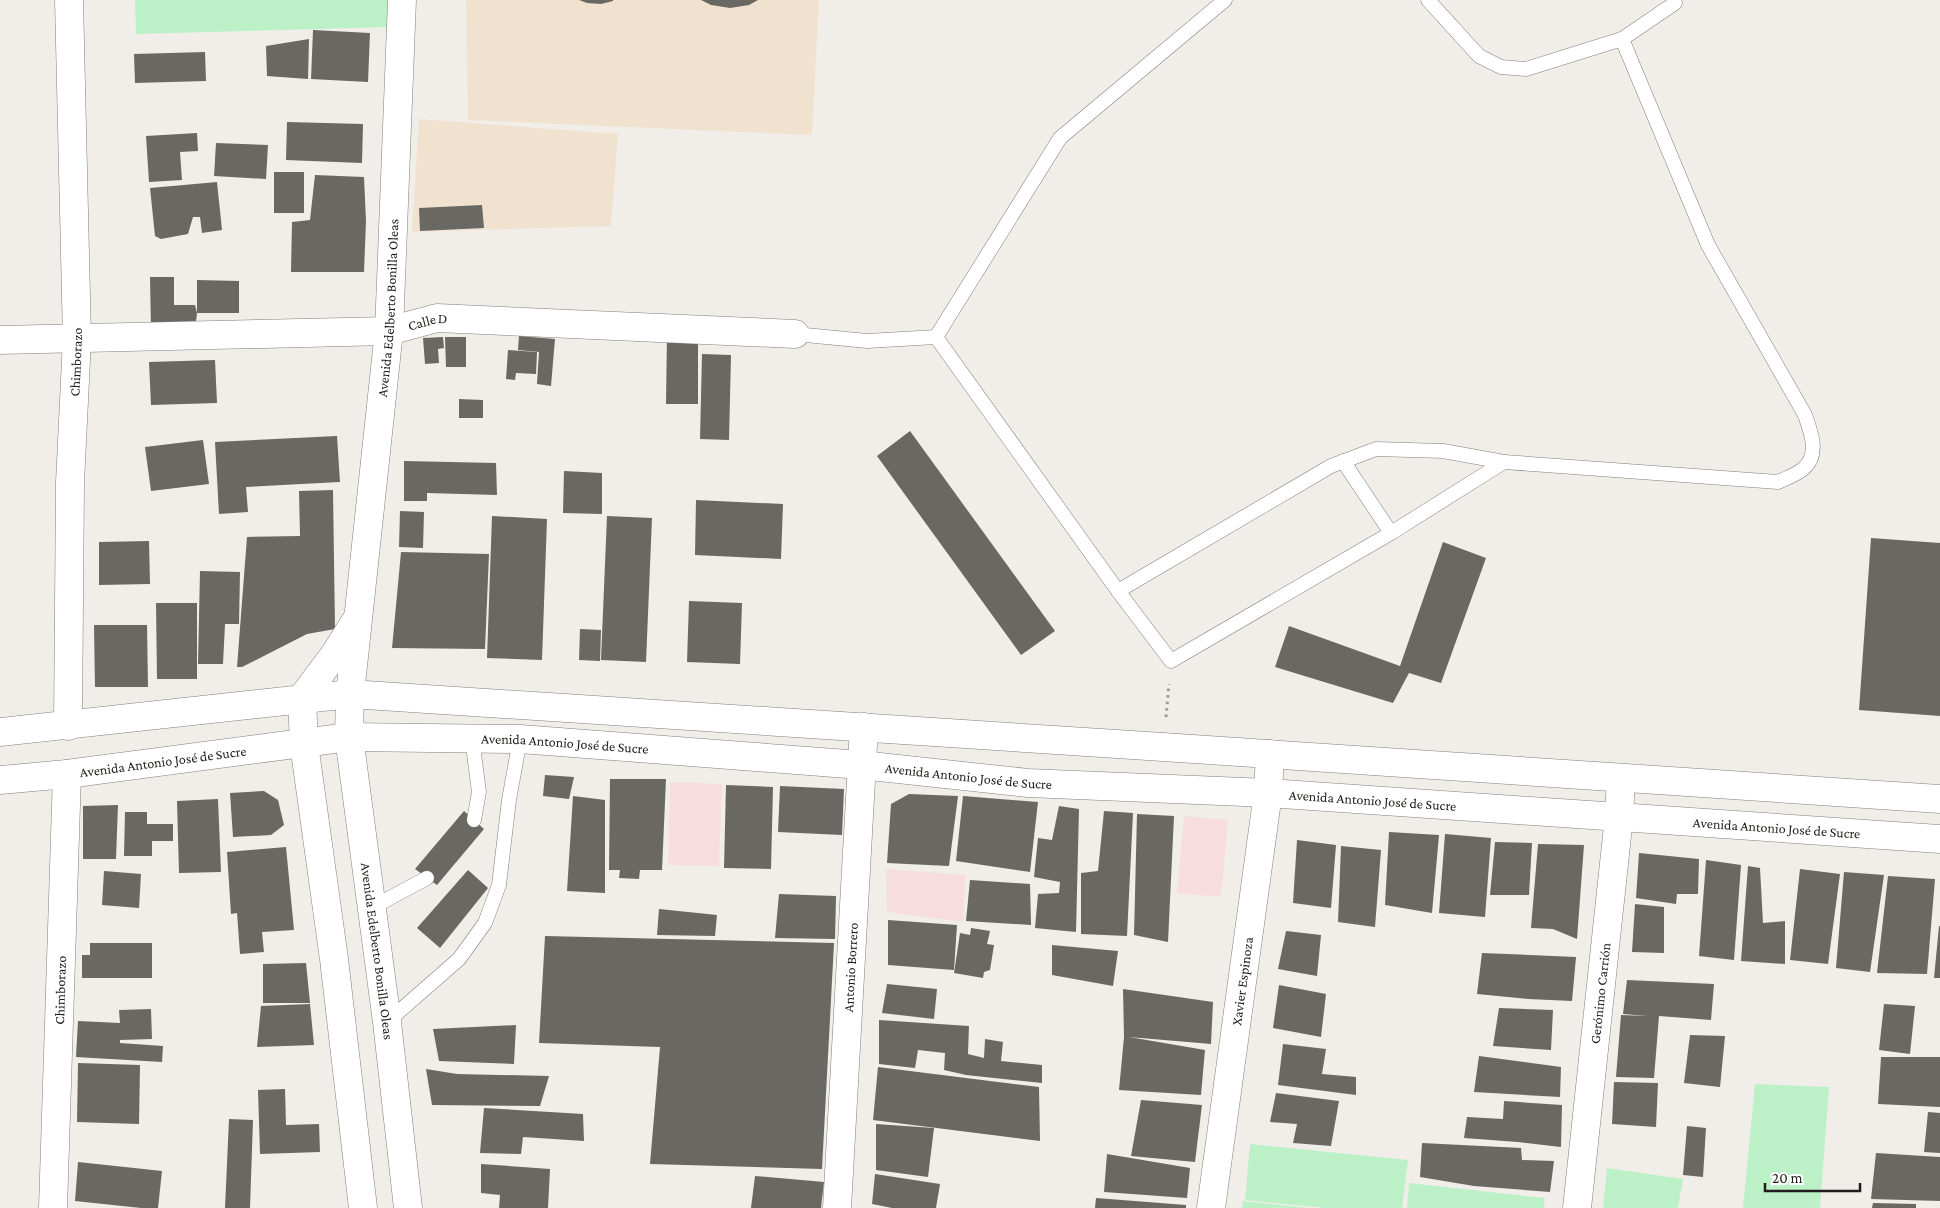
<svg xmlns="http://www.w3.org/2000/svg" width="1940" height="1208" viewBox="0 0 1940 1208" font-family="'Crimson Pro',serif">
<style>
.commercial{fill:#f8dde0}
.industrial{fill:#f1e2cf}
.green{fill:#bcf1c8}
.building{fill:#6a6863}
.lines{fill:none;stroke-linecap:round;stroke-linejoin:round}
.service-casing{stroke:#827f7a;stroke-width:15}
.minor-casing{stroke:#827f7a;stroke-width:29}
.tertiary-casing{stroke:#827f7a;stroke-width:29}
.secondary-casing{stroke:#827f7a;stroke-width:29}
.primary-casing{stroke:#827f7a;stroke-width:29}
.path{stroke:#9c9a96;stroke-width:3;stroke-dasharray:2.5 4;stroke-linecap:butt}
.service{stroke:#fff;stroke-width:14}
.minor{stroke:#fff;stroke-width:28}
.tertiary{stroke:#fff;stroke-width:28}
.secondary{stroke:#fff;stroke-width:28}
.primary{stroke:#fff;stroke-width:28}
.labels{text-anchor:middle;stroke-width:4.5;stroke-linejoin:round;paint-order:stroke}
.street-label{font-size:14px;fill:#1e1d1b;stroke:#fff}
</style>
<rect width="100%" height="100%" fill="#f1eee9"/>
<g class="commercial">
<path d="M670,782L722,784L719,866L668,865Z"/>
<path d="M1184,816L1228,820L1221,897L1177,893Z"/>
<path d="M886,869L966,875L963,922L887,912Z"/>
</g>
<g class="industrial">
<path d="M466,0H819L812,135L468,120Z"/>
<path d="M419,119L618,134L611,226L412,232Z"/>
</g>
<g class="green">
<path d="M135,0H392L389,27L136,34Z"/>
<path d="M1755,1084L1829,1087L1820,1208H1743Z"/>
<path d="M1250,1144L1408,1160L1402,1208H1326L1245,1200Z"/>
<path d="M1607,1168L1683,1179L1678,1208H1603Z"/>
<path d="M1409,1183L1545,1198L1544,1208H1407Z"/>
<path d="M1243,1201L1309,1208H1242Z"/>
</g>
<g class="building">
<path d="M579,0H613V1L601,4L587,3Z"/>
<path d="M701,0H758L749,5L730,8L711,5Z"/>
<path d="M313,30L370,33L368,82L311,79Z"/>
<path d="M309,39L308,79L267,76L266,46Z"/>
<path d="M205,52L206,81L135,83L134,54Z"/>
<path d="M287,122L363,124L362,163L286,160Z"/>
<path d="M197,133L198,151L180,152L182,180L149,182L146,136Z"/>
<path d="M216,143L268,145L266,179L214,176Z"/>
<rect x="274" y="172" width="30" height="41"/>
<path d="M315,175L364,177L366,221L364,272H291L292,222L310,220Z"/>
<path d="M217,182L222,230L202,233L200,217H193L188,234L161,239L155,236L150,188Z"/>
<path d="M482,205L484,228L420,231L419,208Z"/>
<path d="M150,277H174V305H195L197,313L195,330H151Z"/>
<path d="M197,280L239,281V313H197Z"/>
<path d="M667,334H698V404H666Z"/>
<path d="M519,336L555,339L551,386L537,384L539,352L518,350Z"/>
<path d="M443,337L444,348L438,349L439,363L425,364L423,338Z"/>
<path d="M445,337H466V367H446Z"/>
<path d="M508,350L537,352L536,374L516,373L515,380L506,379Z"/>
<path d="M702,354L731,355L729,440L700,439Z"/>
<path d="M215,360L217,403L151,405L149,362Z"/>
<path d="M459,399L483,400V418H459Z"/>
<path d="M910,431L1055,631L1021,655L877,456Z"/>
<path d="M337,436L340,482L246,487L248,512L219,514L215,442Z"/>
<path d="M203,440L209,484L151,491L145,447Z"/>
<path d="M404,461L496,463L497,495L427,493V501H404Z"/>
<path d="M564,471L602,473V514L563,513Z"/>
<path d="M333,490L335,629L307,634L242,667H237L247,537L300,536L299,491Z"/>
<path d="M696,500L783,504L781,559L695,555Z"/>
<path d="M400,511L424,512L423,548L399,547Z"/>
<path d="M492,516L547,519L542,660L487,658Z"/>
<path d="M607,516L652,518L646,662L601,660Z"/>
<path d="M1871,538L1940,543V716L1859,710Z"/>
<path d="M149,541L150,584L99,585V542Z"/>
<path d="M1443,542L1486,558L1441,683L1409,673L1393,703L1275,667L1289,626L1400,666Z"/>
<path d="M401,552L489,554L485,649L392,648Z"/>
<path d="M200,571L240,572L239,624H225L223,664H198Z"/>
<path d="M689,601L742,603L740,664L687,662Z"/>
<path d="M156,603H197V679H157Z"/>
<path d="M94,625H147L148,687H95Z"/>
<path d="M580,629L601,630L600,661L579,660Z"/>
<path d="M545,775L574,777L569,799L543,796Z"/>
<path d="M610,779H666L662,870H640L639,879L619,878L620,870H609Z"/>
<path d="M726,785L773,787L771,869L724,868Z"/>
<path d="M780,786L844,789L842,835L778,832Z"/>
<path d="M264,791L278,800L284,825L271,835L233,837L230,793Z"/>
<path d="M909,794L958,796L949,866L887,863L891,804Z"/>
<path d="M573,796L605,800V893L567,891Z"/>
<path d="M963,796L1038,802L1030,872L956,861Z"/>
<path d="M218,799L221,872L179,873L177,801Z"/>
<path d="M118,805L116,859H83V806Z"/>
<path d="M1059,806L1079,809L1076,932L1035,928L1038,894L1059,893L1060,882L1034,877L1038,838L1052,840Z"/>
<path d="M464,811L484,829L437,885L415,869Z"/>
<path d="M1104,811L1133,813L1127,936L1081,934V873L1098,871Z"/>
<path d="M125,812H147V824H173V841H152V856H124Z"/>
<path d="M1137,814L1174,816L1168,942L1134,935Z"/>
<path d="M1389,832L1439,835L1432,913L1385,905Z"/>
<path d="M1445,834L1491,838L1485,917L1439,913Z"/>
<path d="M1297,840L1336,845L1331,908L1293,903Z"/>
<path d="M1495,842L1532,843L1529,895H1490Z"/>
<path d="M1538,844L1584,845L1577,939L1553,929L1531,928Z"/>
<path d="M1341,846L1381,850L1375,927L1338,922Z"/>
<path d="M286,847L294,930L262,932L264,952L240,954L237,913L231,914L227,852Z"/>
<path d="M1639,853L1699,859L1698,894H1677L1676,904L1636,898Z"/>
<path d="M1706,860L1741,865L1734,960L1699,956Z"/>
<path d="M1748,866L1760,868L1763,923L1785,921V964L1741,961Z"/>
<path d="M1800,869L1840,874L1828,964L1790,960Z"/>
<path d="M468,870L488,888L440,948L417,928Z"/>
<path d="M104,871L141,874L139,908L102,905Z"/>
<path d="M1844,872L1884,875L1870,972L1836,968Z"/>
<path d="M1888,876L1935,879L1927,974L1877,973Z"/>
<path d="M970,880L1030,884L1031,925L966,921Z"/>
<path d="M779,894L836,896L835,939L775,938Z"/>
<path d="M1635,904L1664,907V953L1632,952Z"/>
<path d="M659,909L717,915L715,936L657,935Z"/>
<path d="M888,920L957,925L954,970L888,965Z"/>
<path d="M1939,926H1940V978H1934Z"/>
<path d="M971,928L990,931L987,944L994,945L990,970L984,972L983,978L954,973L960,933L970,935Z"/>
<path d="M1286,931L1321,935L1317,976L1278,969Z"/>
<path d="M545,936L834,943L822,1169L650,1164L660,1047L539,1043Z"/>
<path d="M90,943H152V978H82V955H90Z"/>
<path d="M1052,945L1118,951L1113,986L1052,975Z"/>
<path d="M1482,953L1576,957L1572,1001L1528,999L1477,994Z"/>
<path d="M306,963L310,1003H263V964Z"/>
<path d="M1627,980L1714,984L1711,1020L1659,1016L1654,1078L1616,1077L1621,1015L1648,1016L1623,1014Z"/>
<path d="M887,984L937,989L934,1019L882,1013Z"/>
<path d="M1279,985L1326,994L1321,1037L1273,1028Z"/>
<path d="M1123,989L1213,1002L1211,1044L1129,1037L1205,1050L1201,1095L1119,1090L1124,1037Z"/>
<path d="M310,1004L314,1045L257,1047L261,1006Z"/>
<path d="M1884,1004L1915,1006L1910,1054L1879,1050Z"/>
<path d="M1499,1008L1553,1010L1551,1050L1493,1046Z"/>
<path d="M151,1009L152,1039L120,1040V1043L163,1046L162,1062L76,1057L78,1021L120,1023L119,1010Z"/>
<path d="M879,1020L969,1026L968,1054L984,1058L985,1039L1003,1042L1001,1061L1042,1065V1083L966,1075L944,1070L945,1053L918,1050L915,1068L879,1064Z"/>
<path d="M516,1025L514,1064L439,1061L433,1029Z"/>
<path d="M1690,1035L1725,1036L1720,1087L1684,1083Z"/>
<path d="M1283,1044L1326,1049L1322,1074L1356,1077V1095L1278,1085Z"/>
<path d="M1479,1056L1561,1067L1560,1097L1474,1092Z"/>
<path d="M1881,1057H1940V1107L1878,1104Z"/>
<path d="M78,1063L140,1065L139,1124L77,1122Z"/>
<path d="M878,1067L1039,1087L1040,1141L873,1120Z"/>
<path d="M426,1069L457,1074L549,1076L540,1106L432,1105Z"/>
<path d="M1614,1082L1658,1083L1656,1127L1612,1124Z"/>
<path d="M285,1089L286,1125L319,1124L320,1152L260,1154L258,1090Z"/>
<path d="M1276,1093L1339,1101L1331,1146L1293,1143L1297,1124L1270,1122Z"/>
<path d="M1141,1100L1202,1105L1195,1162L1131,1156Z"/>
<path d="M1504,1101L1562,1105L1561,1147L1518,1142L1464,1138L1467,1117L1503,1119Z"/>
<path d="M484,1108L583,1114L584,1141L523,1137L521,1154L480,1153Z"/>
<path d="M1928,1112L1940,1113V1153L1924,1152Z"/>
<path d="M229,1119L253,1120L250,1208H225Z"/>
<path d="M876,1124L934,1128L928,1177L876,1170Z"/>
<path d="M1687,1126L1706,1128L1703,1177L1683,1175Z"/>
<path d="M1422,1143L1521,1148L1522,1160L1554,1161L1550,1192L1474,1186L1420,1177Z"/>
<path d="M1876,1153L1940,1157V1201L1871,1199Z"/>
<path d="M1107,1154L1190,1168L1187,1198L1104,1192Z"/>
<path d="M78,1162L162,1171L158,1208H141L75,1201Z"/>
<path d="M481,1164L550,1169L548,1208H499L500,1195L481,1193Z"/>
<path d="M875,1174L940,1184L936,1208H892L872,1204Z"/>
<path d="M755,1176L824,1182L821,1208H751Z"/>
<path d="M1096,1198L1186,1205V1208H1095Z"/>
<path d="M1873,1203L1916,1204V1208H1872Z"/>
</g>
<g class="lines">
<defs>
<g id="service">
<path d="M1622,39L1675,3"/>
<path d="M795,334L867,341L936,337L1118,591L1171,661L1391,533L1504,462L1778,482C1786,478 1796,475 1803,469C1820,455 1811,432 1805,415L1708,245L1622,39L1526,69L1501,67L1479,56L1428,0"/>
<path d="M936,337L1060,138L1225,0"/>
<path d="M1343,461L1391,533"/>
<path d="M1118,591L1331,466L1376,449L1443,451L1504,462"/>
<path d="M472,738L479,792L474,820"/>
<path d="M373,907L427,878"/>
<path d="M387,1022L459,959L485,923L499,885L509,800L520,739"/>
</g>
<g id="minor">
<path id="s1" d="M0,340L389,331L437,318L795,334"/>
<path id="s2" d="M68,726L70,483L77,339L69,0"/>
<path id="s3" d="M53,1208L67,774"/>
<path id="s4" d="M837,1208L864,727"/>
<path id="s5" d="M1211,1208L1268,793L1270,754"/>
<path id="s6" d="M1577,1208L1619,817L1621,778"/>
</g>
<g id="tertiary">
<path id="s7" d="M350,694L389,331L402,0"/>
<path d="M302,698L335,654L355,622"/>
</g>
<g id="secondary">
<path d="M350,694L1163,747L1940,799"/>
<path id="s8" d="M349,737L520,739L861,765L1028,783L1268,793L1940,839"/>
</g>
<g id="primary">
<path d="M302,698L304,744L334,959L363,1208"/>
<path id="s9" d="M0,732L350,694L349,737L387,1022L408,1208"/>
<path id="s10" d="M0,780L67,774L349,737"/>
</g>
</defs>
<use href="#service" class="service-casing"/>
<use href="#minor" class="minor-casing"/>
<use href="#tertiary" class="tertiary-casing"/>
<use href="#secondary" class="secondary-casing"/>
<use href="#primary" class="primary-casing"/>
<path class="path" d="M1166,717L1169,684"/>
<use href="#service" class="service"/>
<use href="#minor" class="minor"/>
<use href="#tertiary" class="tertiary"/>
<use href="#secondary" class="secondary"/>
<use href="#primary" class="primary"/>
</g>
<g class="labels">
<g class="street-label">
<text dy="5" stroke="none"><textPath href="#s7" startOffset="388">Avenida Edelberto Bonilla Oleas</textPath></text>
<text dy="5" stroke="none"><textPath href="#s1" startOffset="429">Calle D</textPath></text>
<text dy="5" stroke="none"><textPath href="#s2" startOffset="364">Chimborazo</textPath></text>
<text dy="5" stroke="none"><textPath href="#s8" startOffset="216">Avenida Antonio José de Sucre</textPath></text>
<text dy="5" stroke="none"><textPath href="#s10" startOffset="164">Avenida Antonio José de Sucre</textPath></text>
<text dy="5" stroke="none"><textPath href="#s8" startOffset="621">Avenida Antonio José de Sucre</textPath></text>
<text dy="5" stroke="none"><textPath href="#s8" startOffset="1026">Avenida Antonio José de Sucre</textPath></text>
<text dy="5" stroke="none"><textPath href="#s8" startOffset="1431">Avenida Antonio José de Sucre</textPath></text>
<text dy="5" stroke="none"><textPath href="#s9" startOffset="611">Avenida Edelberto Bonilla Oleas</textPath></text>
<text dy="5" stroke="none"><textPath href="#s4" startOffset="241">Antonio Borrero</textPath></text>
<text dy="5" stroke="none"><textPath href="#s5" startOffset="229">Xavier Espinoza</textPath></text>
<text dy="5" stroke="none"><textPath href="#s3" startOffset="218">Chimborazo</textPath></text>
<text dy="5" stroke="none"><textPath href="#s6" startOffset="216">Gerónimo Carrión</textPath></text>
</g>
</g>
<path d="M1765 1183v8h95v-8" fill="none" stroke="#1e1d1b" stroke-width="2.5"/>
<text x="1772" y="1183" font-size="15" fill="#1e1d1b" stroke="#ffffff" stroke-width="4" paint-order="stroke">20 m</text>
</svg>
